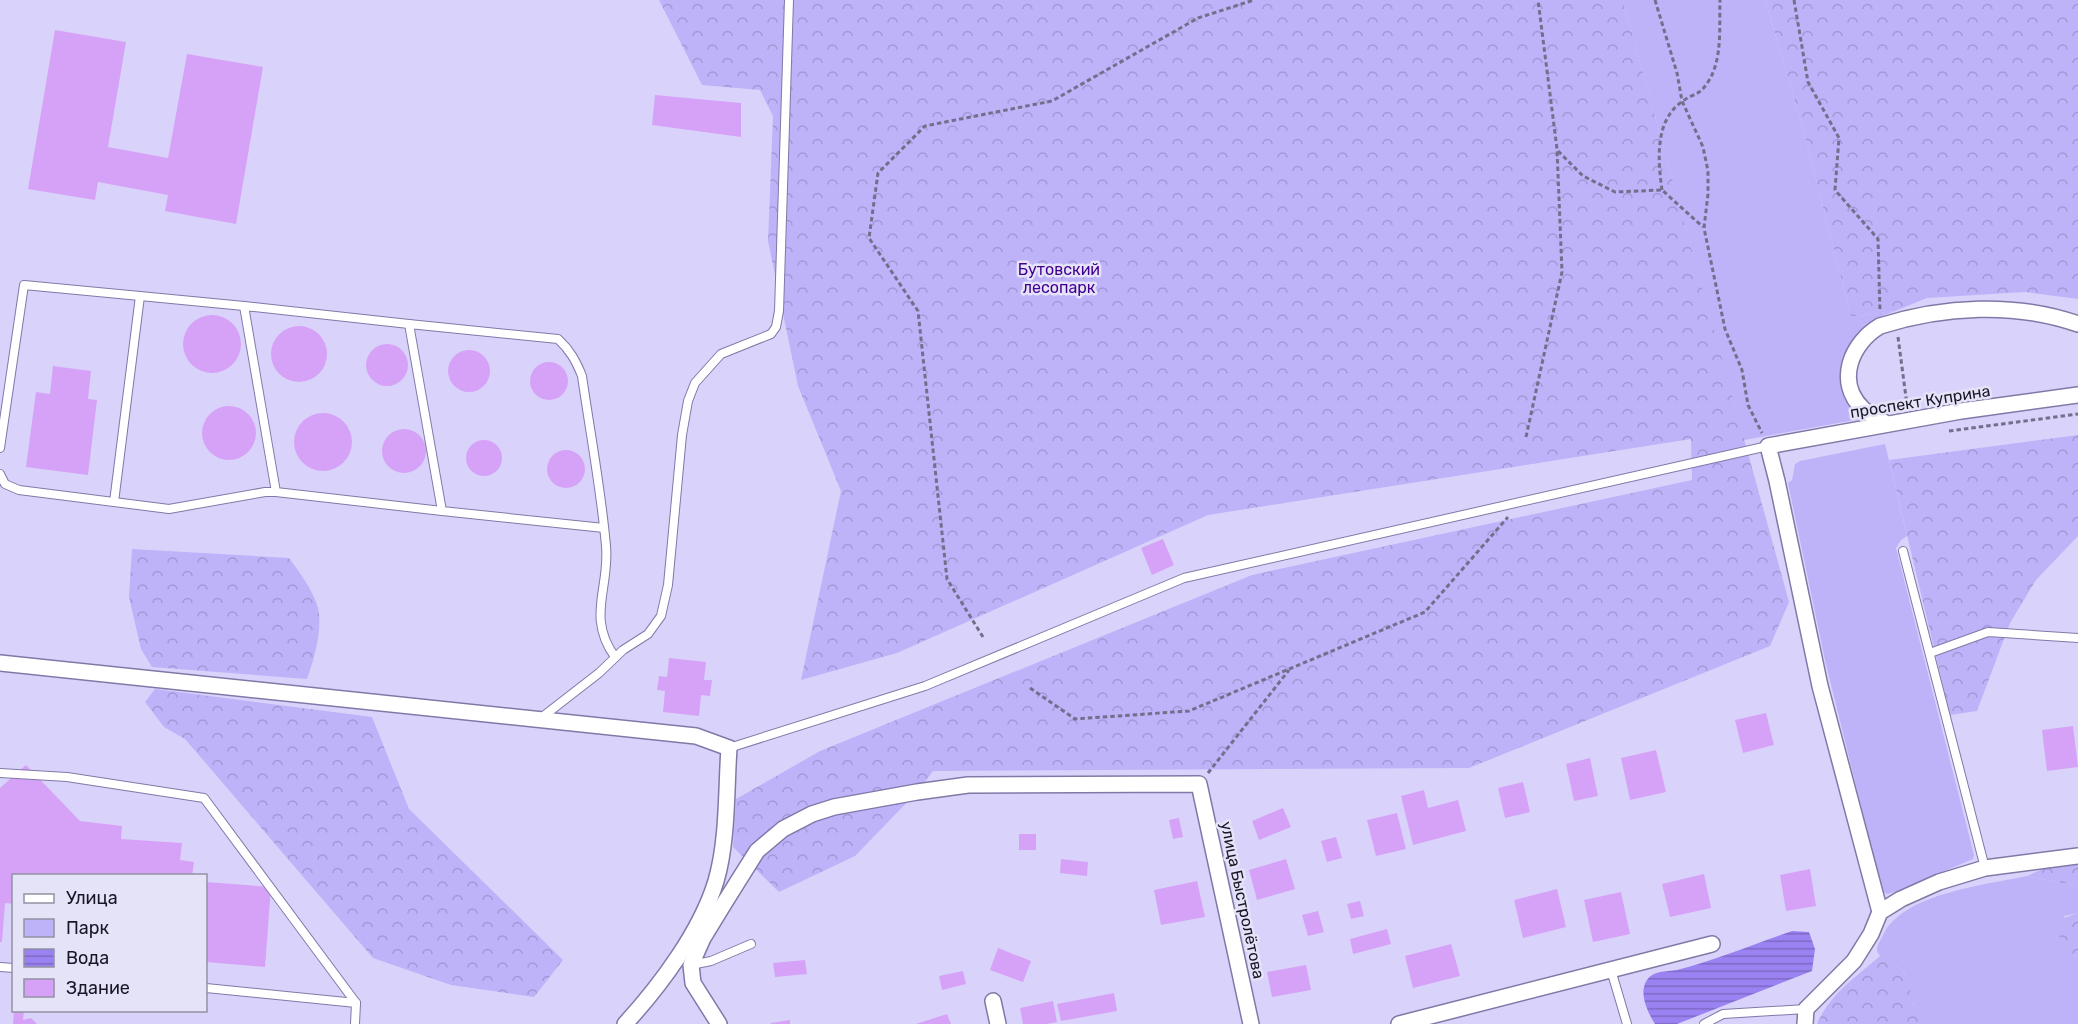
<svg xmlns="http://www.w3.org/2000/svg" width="2078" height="1024" viewBox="0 0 2078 1024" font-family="Rubik,sans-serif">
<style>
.green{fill:#beb2f9}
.forest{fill:url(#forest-crowns)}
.water{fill:url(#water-rules)}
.building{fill:#d6a2f7}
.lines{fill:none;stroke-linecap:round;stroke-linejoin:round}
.service-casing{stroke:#8079a7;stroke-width:10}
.minor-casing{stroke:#8079a7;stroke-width:18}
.path{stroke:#736f8b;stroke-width:3;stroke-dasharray:4.5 3;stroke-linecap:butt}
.service{stroke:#fff;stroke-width:8}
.minor{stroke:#fff;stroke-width:15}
.labels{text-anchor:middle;stroke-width:5;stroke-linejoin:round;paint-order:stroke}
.park-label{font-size:16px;fill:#40008f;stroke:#e5e3f7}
.street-label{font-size:16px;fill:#191628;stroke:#e5e3f7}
</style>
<defs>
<pattern id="forest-crowns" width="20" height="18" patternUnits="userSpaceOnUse" patternTransform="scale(1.5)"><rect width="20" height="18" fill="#beb2f9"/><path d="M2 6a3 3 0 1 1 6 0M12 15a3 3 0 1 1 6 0" fill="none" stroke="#a398d5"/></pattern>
<pattern id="water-rules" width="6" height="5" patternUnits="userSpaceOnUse" patternTransform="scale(1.5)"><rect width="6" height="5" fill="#9b82f2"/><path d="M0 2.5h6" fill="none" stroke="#7e69c4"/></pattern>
</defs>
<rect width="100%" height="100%" fill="#d9d3fb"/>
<g class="green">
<path d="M1623,0H1765L1804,132L1851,317L1895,311C1872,318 1861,331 1849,352L1863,415L1860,419L1744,440Z"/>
<path d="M1885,444L1907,536L1901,540L1896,548L1974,855L1973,859L1895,892L1887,894L1882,891L1825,660L1788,483L1792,480L1795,464L1800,461Z"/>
<path d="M2027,876L2061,883L2078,884V913L2064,916L2074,955L2078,957V1024H1933C1927,1018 1916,1011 1913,1004C1908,995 1910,983 1904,973C1899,964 1879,961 1877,950C1877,944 1882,938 1884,933C1906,893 1985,885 2027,876Z"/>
</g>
<g class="forest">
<path d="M659,0H1623L1789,602L1770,646L1469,768L933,771L917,792L855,856L779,892L733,847L736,799L820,751L1252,575L1692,480L1691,439L1208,515L897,653L801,680L841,491L798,386L768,241L773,116L760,90L702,85Z"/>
<path d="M1765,0H2078V299L2025,292L1927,298L1895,311L1851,317L1804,132Z"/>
<path d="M2078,435V536L2036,580L2010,623L1977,711L1950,715L1889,460Z"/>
<path d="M132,549L289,558C300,573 313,590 318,608C323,628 314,660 307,679L152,667L141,649L129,597Z"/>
<path d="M155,689L372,717L409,809L563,960L534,997L451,985L373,958L185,739L164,727L145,702Z"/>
<path d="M2078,864V884L2061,883L2027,876L2043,869Z"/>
<path d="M2078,913V957C2067,951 2061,938 2054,928L2055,921Z"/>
<path d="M1880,956L1902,970L1909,982L1913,1005L1933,1024H1817C1829,995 1857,976 1880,956Z"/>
</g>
<path class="water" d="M1792,931L1809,932L1815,949L1812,971L1677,1024H1655C1648,1013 1638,993 1647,980C1654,970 1666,972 1677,970C1716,960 1754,944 1792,931Z"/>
<g class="building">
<path d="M55,30L126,42L108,147L168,158L187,54L263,67L236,224L165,211L168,195L98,182L95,200L28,189Z"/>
<path d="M655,95L741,103V137L652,125Z"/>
<circle cx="212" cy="344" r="29"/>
<circle cx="299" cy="354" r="28"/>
<circle cx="387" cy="365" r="21"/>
<circle cx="469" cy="371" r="21"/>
<circle cx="549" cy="381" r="19"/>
<path d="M53,366L91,371L88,399L97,400L88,475L26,467L36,392L50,394Z"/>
<circle cx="229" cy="433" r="27"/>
<circle cx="323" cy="442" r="29"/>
<circle cx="404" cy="451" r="22"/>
<circle cx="484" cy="458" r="18"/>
<circle cx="566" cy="469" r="19"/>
<path d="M1163,539L1174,565L1152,575L1141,548Z"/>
<path d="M669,658L706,662L704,680H712L710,696L701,695L699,716L663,712L665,691L657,690L659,676L667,677Z"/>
<path d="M1766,713L1774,745L1743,753L1735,720Z"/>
<path d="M2073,726L2078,767L2047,771L2042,730Z"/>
<path d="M1656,750L1666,792L1630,800L1621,758Z"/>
<path d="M1590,758L1598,796L1574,801L1566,764Z"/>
<path d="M26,765L80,821L122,826L121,839L182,843L180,860L194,862L192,876H14V904L5,903L2,942H0V788Z"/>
<path d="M1523,782L1530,812L1505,818L1498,788Z"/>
<path d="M1424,790L1428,808L1458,800L1466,831L1413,845L1401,796Z"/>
<path d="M1283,808L1291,827L1259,840L1252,821Z"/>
<path d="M1397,813L1406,849L1376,856L1367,820Z"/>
<path d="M1179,818L1183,837L1173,839L1169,820Z"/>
<rect x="1019" y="834" width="17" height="16"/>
<path d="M1336,837L1342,858L1327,862L1321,841Z"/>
<path d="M1061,859L1088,862L1087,876L1060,873Z"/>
<path d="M1286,859L1295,889L1257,900L1249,870Z"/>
<path d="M1810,869L1816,906L1786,911L1780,875Z"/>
<path d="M1704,874L1711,908L1670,917L1662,884Z"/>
<path d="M1197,881L1205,917L1161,925L1154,890Z"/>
<path d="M206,882L271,887L265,967L206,962Z"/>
<path d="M1557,889L1566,927L1523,938L1514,900Z"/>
<path d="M1621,892L1630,934L1593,942L1584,900Z"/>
<path d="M1360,901L1364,916L1351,919L1347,904Z"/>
<path d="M1318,911L1324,932L1308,936L1302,915Z"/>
<path d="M1387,929L1391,944L1353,954L1350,939Z"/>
<path d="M1451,944L1460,976L1413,988L1405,956Z"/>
<path d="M998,948L1031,961L1023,982L990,970Z"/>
<path d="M805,960L807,974L775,977L773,963Z"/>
<path d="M1306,965L1311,990L1272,997L1267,972Z"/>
<path d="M963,971L966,984L942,990L939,976Z"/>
<path d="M1114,993L1117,1011L1061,1021L1057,1004Z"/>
<path d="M1053,1001L1057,1022L1046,1024H1023L1020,1008Z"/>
<path d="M14,1010H24L23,1020L31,1018L37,1024H13Z"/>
<path d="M947,1014L951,1024H916Z"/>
<path d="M790,1020V1024H771V1023Z"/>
</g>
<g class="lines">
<defs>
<g id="service">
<path d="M409,324L244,306L276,492L442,511"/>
<path d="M0,448L24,285L140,296"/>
<path d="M0,474L5,484L19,490L169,509L265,492H276"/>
<path d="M114,502L140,296L244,306"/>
<path d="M604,528L442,511L409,324L558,339C570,350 576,361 582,376C590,432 601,489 606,546C610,588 586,617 615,657"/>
<path d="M1903,551L1985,868"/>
<path d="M1930,653L1988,632L2078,638"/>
<path d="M541,718L599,673L623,650L648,634L661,616L668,585L682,435L688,401L695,383L721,354L771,334L776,327L779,311L789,0"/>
<path d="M729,748L925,686L1184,578L1768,446"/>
<path d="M0,773L67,777L204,798L356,1003L355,1024"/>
<path d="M691,965L711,961L751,944"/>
<path d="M0,967L14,968"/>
<path d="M1611,970L1627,1024"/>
<path d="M206,988L356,1003"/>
<path d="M1704,1024L1723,1014L1806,1009"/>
</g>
<g id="minor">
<path d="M1887,424C1879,419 1870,415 1863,409C1835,382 1851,343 1880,326C1943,306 2015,302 2078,324"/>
<path d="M0,663L696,736L729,748C726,790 728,840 716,881C701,931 660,986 625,1024"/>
<path d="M1880,912L1820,686L1777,481L1768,446L1961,411L2078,395"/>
<path d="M993,1001L998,1024"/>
<path d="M719,1024L693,983L691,965L703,938L725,902L757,851L783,829L812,814L834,807L917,792L968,785L1199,784L1251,1024"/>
<path d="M1399,1024L1712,944"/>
<path d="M1805,1024L1806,1009L1854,961L1871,934L1880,912L1901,899L1939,882L1985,868L2078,856"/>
</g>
</defs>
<use href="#service" class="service-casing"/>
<use href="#minor" class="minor-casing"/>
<g class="path">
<path d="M1655,0L1677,73L1682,101L1703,147L1708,171V194L1704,228L1725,329L1742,370L1748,405L1762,433"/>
<path d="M1794,0L1808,82L1839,138L1835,190L1878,239L1880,312"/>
<path d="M1558,151L1583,176L1615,192L1662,190L1703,227"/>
<path d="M1662,190C1658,161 1654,120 1683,101C1695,92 1698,97 1708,82C1723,59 1719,26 1720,0"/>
<path d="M1898,337L1907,405"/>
<path d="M1949,431L2078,414"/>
<path d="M1526,437L1562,272L1557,149L1538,0"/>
<path d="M983,637L947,579L918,311L869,238L878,173L925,126L1052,101L1198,18L1254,0"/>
<path d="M1030,688L1075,719L1189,711L1425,612L1508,517"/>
<path d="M1208,773L1289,670"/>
</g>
<use href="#service" class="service"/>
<use href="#minor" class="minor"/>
</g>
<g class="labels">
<g class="park-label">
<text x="1059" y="275">Бутовский<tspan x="1059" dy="18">лесопарк</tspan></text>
</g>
<g class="street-label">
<text transform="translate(1920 401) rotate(-9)" y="6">проспект Куприна</text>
<text transform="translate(1243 900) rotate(78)" y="6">улица Быстролётова</text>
</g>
</g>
<rect x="12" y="874" width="195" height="138" fill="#e5e3f7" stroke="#9391a4" stroke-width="1.5"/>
<rect x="24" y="894" width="30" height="9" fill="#ffffff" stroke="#9391a4" stroke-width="1.5"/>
<text x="66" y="904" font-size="18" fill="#191628">Улица</text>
<rect x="24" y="919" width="30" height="18" fill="#beb2f9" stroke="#9391a4" stroke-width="1.5"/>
<text x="66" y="934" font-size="18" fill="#191628">Парк</text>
<rect x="24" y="949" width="30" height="18" fill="url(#water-rules)" stroke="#9391a4" stroke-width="1.5"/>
<text x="66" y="964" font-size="18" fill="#191628">Вода</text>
<rect x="24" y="979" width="30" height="18" fill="#d6a2f7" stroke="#9391a4" stroke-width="1.5"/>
<text x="66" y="994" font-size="18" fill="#191628">Здание</text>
</svg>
